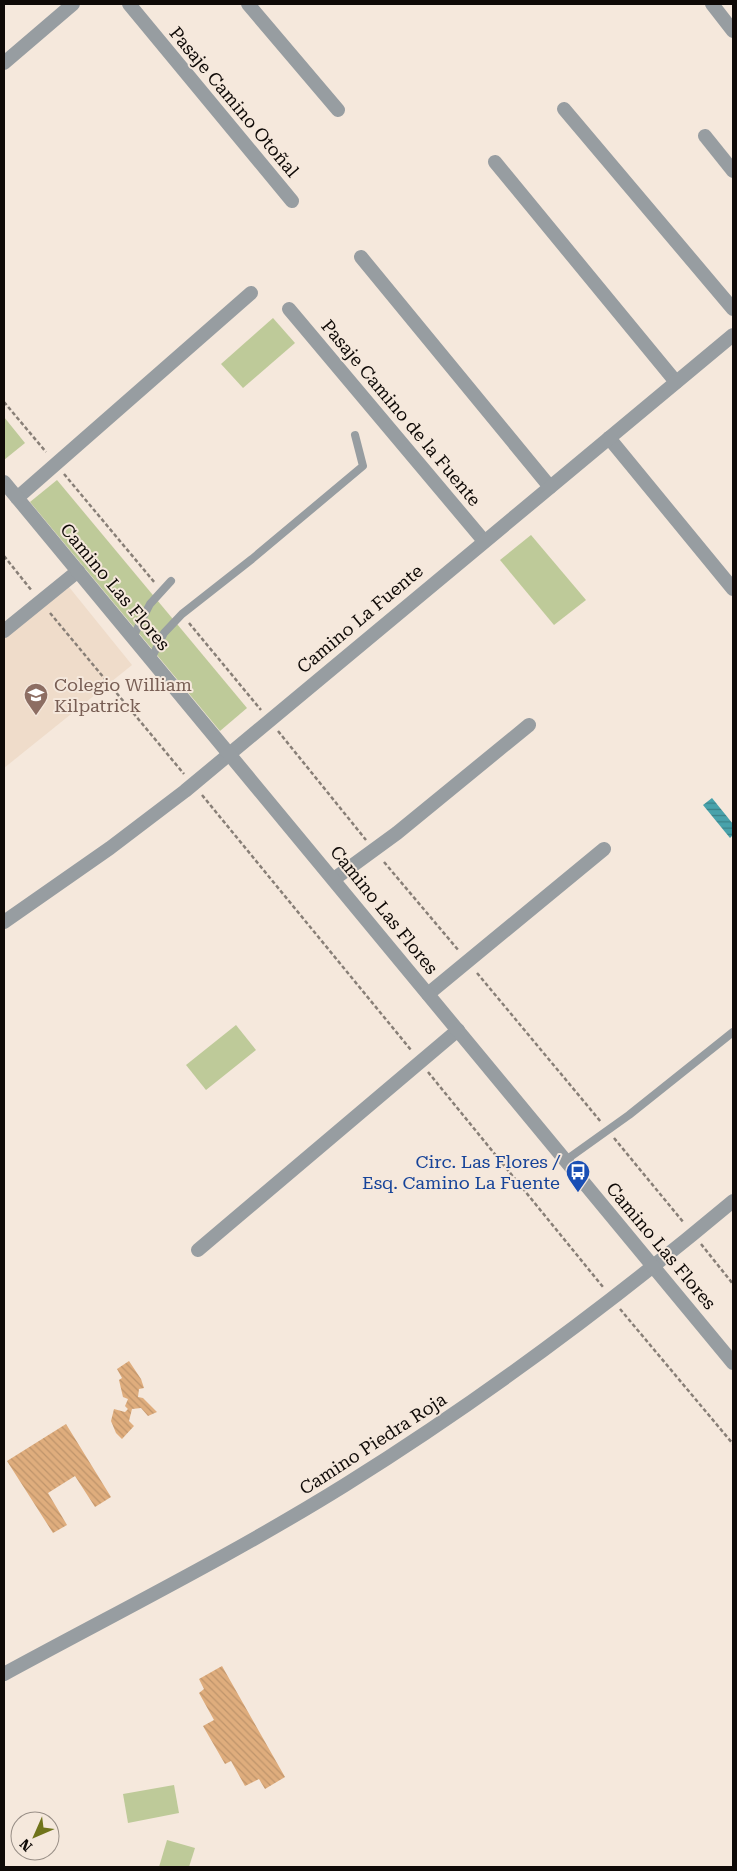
<svg xmlns="http://www.w3.org/2000/svg" width="737" height="1871" viewBox="0 0 737 1871" font-family="'Roboto Serif',serif">
<style>
.built{fill:#efdcca}
.green{fill:#beca99}
.water{fill:url(#water-rules)}
.building{fill:url(#building-back-hatch)}
.lines{fill:none;stroke-linecap:round;stroke-linejoin:round}
.path{stroke:#887f77;stroke-width:2.5;stroke-dasharray:4 2.5;stroke-linecap:butt}
.service{stroke:#979da1;stroke-width:8}
.minor{stroke:#979da1;stroke-width:14}
.tertiary{stroke:#979da1;stroke-width:14}
.labels{text-anchor:middle;stroke-width:4;stroke-linejoin:round;paint-order:stroke}
.street-label{font-size:18px;fill:#0f0a07;stroke:#f5e8dc}
.education-label{font-size:18px;fill:#785e54;stroke:#f5e8dc;text-anchor:start}
.transit-label{font-size:18px;fill:#164399;stroke:#f5e8dc;text-anchor:end}
</style>
<defs>
<pattern id="water-rules" width="6" height="5" patternUnits="userSpaceOnUse" patternTransform="scale(1.25)"><rect width="6" height="5" fill="#48a2ab"/><path d="M0 2.5h6" fill="none" stroke="#3a8289"/></pattern>
<pattern id="building-back-hatch" width="6" height="6" patternUnits="userSpaceOnUse" patternTransform="scale(1.25)"><rect width="6" height="6" fill="#dfad7d"/><path d="M-1 5l2 2M0 0l6 6M5-1l2 2" fill="none" stroke="#be946b"/></pattern>
</defs>
<rect width="100%" height="100%" fill="#f5e8dc"/>
<path class="built" d="M69,587L132,665L4,768V639Z"/>
<g class="green">
<path d="M273,318L295,343L243,388L221,364Z"/>
<path d="M4,417L25,443L4,460Z"/>
<path d="M57,480L247,708L220,731L30,502Z"/>
<path d="M531,535L586,600L554,625L500,560Z"/>
<path d="M236,1025L256,1050L206,1090L186,1065Z"/>
<path d="M174,1785L179,1813L128,1823L123,1794Z"/>
<path d="M167,1840L195,1848L189,1867H159Z"/>
</g>
<path class="water" d="M712,798L733,824V835L730,838L703,805Z"/>
<g class="building">
<path d="M129,1361L141,1379L144,1388L139,1389L138,1397L143,1398L157,1412L148,1416L141,1408L132,1409L129,1421L134,1426L122,1439L116,1433L111,1421L114,1409L125,1412L128,1409L125,1406L128,1399L123,1397L119,1380L122,1378L117,1369Z"/>
<path d="M66,1424L111,1497L95,1507L75,1476L48,1493L67,1525L53,1533L7,1461Z"/>
<path d="M222,1666L285,1777L265,1789L259,1779L245,1786L231,1761L225,1764L203,1726L214,1720L199,1693L204,1689L199,1679Z"/>
</g>
<g class="lines">
<g class="path">
<path d="M4,402L46,452"/>
<path d="M64,474L155,583"/>
<path d="M4,556L32,591"/>
<path d="M50,613L184,774"/>
<path d="M189,623L261,710"/>
<path d="M278,731L366,840"/>
<path d="M202,795L411,1050"/>
<path d="M384,862L459,951"/>
<path d="M477,973L601,1122"/>
<path d="M428,1072L603,1287"/>
<path d="M614,1138L684,1223"/>
<path d="M701,1244L733,1284"/>
<path d="M620,1309L733,1444"/>
</g>
<g class="service">
<path d="M133,637L150,604L171,581"/>
<path d="M151,659L164,633L182,614L252,559L363,466L355,435"/>
<path d="M566,1160L629,1115L733,1032"/>
</g>
<g class="minor">
<path d="M129,4L292,201"/>
<path d="M248,4L338,110"/>
<path d="M712,4L733,31"/>
<path d="M4,63L73,4"/>
<path d="M564,109L733,309"/>
<path d="M705,136L733,171"/>
<path d="M495,162L676,382"/>
<path d="M361,257L550,487"/>
<path d="M289,309L484,541"/>
<path d="M609,438L733,589"/>
<path d="M17,498L251,293"/>
<path d="M4,631L78,571"/>
<path d="M334,879L397,833L529,725"/>
<path d="M4,922L110,848L185,791L733,335"/>
<path d="M428,994L604,849"/>
<path d="M198,1250L458,1030"/>
<path d="M4,1674C118,1612 234,1554 345,1485C481,1400 610,1304 733,1201"/>
</g>
<path class="tertiary" d="M4,482L733,1363"/>
</g>
<defs>
<symbol id="school-pin" viewBox="-11 -11 22 30"><path d="M0 17L-7.5 6A9.5 9.5 0 1 1 7.5 6Z" fill="#8d6e63" stroke="#f5e8dc"/><path d="M0-5L7-2L0 1L-7-2ZM-4 1L0 2.5L4 1V4Q0 6-4 4Z" fill="#fff"/></symbol>
<symbol id="bus-pin" viewBox="-11 -11 22 30"><path d="M0 17L-7.5 6A9.5 9.5 0 1 1 7.5 6Z" fill="#1a4fb4" stroke="#f5e8dc"/><path d="M-5-6H5V4H4V6H2V4H-2V6H-4V4H-5ZM-3.5-4V0h7V-4ZM-3.5 1.2v1.5H-2V1.2ZM2 1.2v1.5H3.5V1.2Z" fill="#fff"/></symbol>
</defs>
<g fill-rule="evenodd">
<use href="#school-pin" x="22" y="681" width="28" height="38"/>
<use href="#bus-pin" x="564" y="1158" width="28" height="38"/>
</g>
<g class="labels">
<g class="street-label">
<text transform="translate(234 102) rotate(50)" y="6">Pasaje Camino Otoñal</text>
<text transform="translate(401 413) rotate(50)" y="6">Pasaje Camino de la Fuente</text>
<text transform="translate(115 587) rotate(50)" y="6">Camino Las Flores</text>
<text transform="translate(360 619) rotate(-40)" y="6">Camino La Fuente</text>
<text transform="translate(384 910) rotate(51)" y="6">Camino Las Flores</text>
<text transform="translate(661 1246) rotate(50)" y="6">Camino Las Flores</text>
<text transform="translate(373 1444) rotate(-33)" y="6">Camino Piedra Roja</text>
</g>
<g class="education-label">
<text x="54" y="691">Colegio William<tspan x="54" dy="21">Kilpatrick</tspan></text>
</g>
<g class="transit-label">
<text x="560" y="1168">Circ. Las Flores /<tspan x="560" dy="21">Esq. Camino La Fuente</tspan></text>
</g>
</g>
<rect width="737" height="1871" fill="none" stroke="#0f0a07" stroke-width="10"/>
<g transform="translate(35 1836) rotate(225)"><circle r="24" fill="#f5e8dc" stroke="#998f87"/>
<path d="M0-4L9 19L0 12L-9 19Z" fill="#70741b"/>
<text y="-8" font-size="14" font-weight="bold" text-anchor="middle" fill="#0f0a07">N</text>
</g>
</svg>
